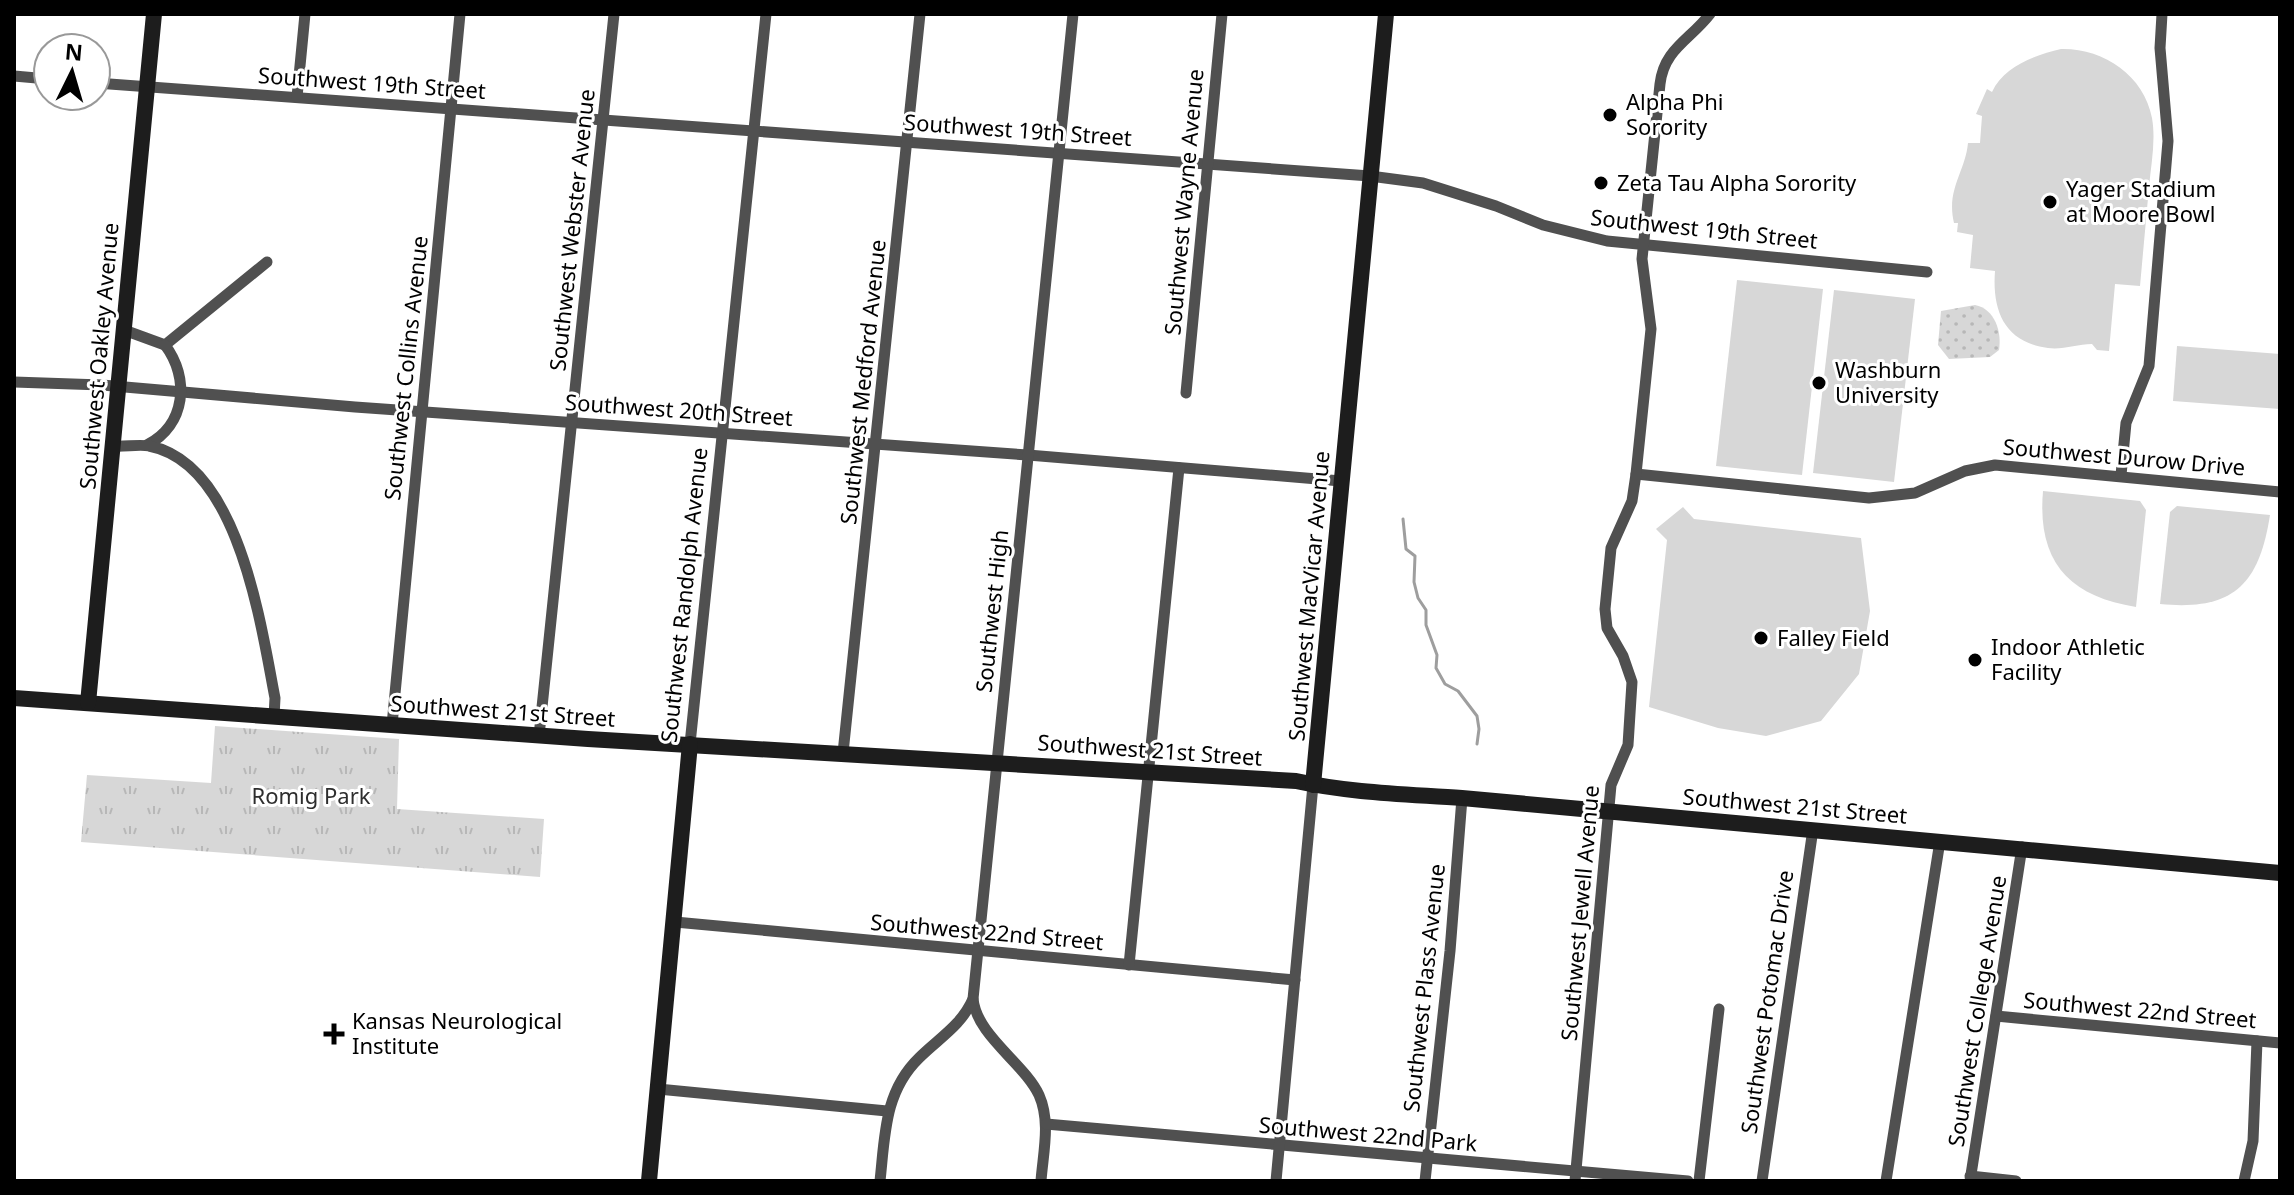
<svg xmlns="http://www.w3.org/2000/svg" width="2294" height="1195" viewBox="0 0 2294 1195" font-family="'Noto Sans',sans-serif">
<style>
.grass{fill:#d7d7d7}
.park{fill:url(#park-tufts)}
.garden{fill:url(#garden-dots)}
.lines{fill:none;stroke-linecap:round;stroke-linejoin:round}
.stream{stroke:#9e9e9e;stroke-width:3}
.street{stroke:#505050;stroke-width:11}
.secondary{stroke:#1d1d1d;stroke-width:16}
.poi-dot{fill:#000;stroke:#fff;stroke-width:3}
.labels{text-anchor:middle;stroke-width:6;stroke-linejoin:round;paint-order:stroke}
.street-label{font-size:22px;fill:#000;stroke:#fff}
.poi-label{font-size:22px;fill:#000;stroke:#fff;text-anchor:start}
.park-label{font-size:22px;fill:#2e2e2e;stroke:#fff}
</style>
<defs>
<pattern id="park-tufts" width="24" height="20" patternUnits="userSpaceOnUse" patternTransform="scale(2)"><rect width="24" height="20" fill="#d7d7d7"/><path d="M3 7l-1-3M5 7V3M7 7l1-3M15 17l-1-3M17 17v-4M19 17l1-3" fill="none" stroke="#b7b7b7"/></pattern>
<pattern id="garden-dots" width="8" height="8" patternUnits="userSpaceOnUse" patternTransform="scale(2)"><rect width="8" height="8" fill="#d7d7d7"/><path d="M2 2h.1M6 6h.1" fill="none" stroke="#b7b7b7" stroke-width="1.8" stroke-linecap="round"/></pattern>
</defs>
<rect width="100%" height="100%" fill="#fff"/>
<g class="grass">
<path d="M2061,49C2103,48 2144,75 2152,118C2156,141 2151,164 2149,187C2146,220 2143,253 2140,286L2115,284L2109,351L2097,350L2092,344C2077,344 2063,350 2048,348C2004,342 1992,310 1995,271L1970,268L1973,235L1957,232L1958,223H1954C1946,189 1965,173 1968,143H1980L1982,116L1976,114L1987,89L1992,92C2004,66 2036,55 2061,49Z"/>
<path d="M1737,280L1823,289L1802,475L1716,466Z"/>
<path d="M1834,290L1915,299L1894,482L1813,473Z"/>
<path d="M2177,346L2280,354V409L2173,401Z"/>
<path d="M2043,491L2140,501L2146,510L2136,607C2068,596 2037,561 2043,491Z"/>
<path d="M2177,506L2270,515C2259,586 2232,611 2160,604L2170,512Z"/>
<path d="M1683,507L1694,519L1861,538L1870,611L1859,674L1821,721L1766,736L1718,728L1649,707L1667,540L1656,529Z"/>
</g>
<path class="park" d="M215,726L399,739L397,809L544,819L540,877L81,842L87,775L211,783Z"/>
<path class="garden" d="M1975,305C1995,309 2002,332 1999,350L1990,357L1949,359L1938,345L1941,311Z"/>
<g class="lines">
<path class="stream" d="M1403,519L1406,549L1415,556L1414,582L1418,598L1426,610V625L1437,655L1436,668L1445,684L1458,691L1477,716L1479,729L1477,744"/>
<g class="street">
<path d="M14,76L48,79"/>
<path d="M96,83L1370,176L1423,183L1496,206L1543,225L1607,241L1927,272"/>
<path d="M297,97L305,14"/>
<path d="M124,330L165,345L267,262"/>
<path d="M14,382L102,385L355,407L1028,455L1341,481"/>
<path d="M1186,393L1222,14"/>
<path d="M147,445C186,425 190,378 165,345"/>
<path d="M113,446C124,447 140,444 149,446C239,463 261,626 275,698L274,717"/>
<path d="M1636,474L1869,498L1915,493L1965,471L1995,465L2280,492"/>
<path d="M2121,475L2126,423L2149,366L2168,141L2160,48L2162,14"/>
<path d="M392,725L460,14"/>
<path d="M539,736L614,14"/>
<path d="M690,744L766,14"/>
<path d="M843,753L920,14"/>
<path d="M675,922L1295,980"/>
<path d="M1129,965L1179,468"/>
<path d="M973,999C977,1036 1024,1063 1039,1095C1051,1122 1043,1153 1041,1181"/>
<path d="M1996,1016L2280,1043"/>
<path d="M658,1089L887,1111"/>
<path d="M1046,1124L1688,1181"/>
<path d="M1970,1176L2016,1181"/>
<path d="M880,1181C885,1136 884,1092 919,1058C939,1038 961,1026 973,999L1073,14"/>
<path d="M1276,1181L1313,785"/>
<path d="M1425,1181L1450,951L1462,798"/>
<path d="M1575,1181L1611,785L1628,745L1632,682L1623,656L1607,628L1605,609L1611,548L1632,501L1636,474L1651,329L1642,259L1660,84C1664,49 1690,40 1710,14"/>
<path d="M1699,1181L1719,1009"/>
<path d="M1762,1181L1813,829"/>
<path d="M1886,1181L1940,841"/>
<path d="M1970,1181L2022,847"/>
<path d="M2244,1181L2253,1141L2257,1041"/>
</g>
<g class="secondary">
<path d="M14,698L588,739L1296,781C1351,793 1406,794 1462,798L2280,873"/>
<path d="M88,703L154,14"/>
<path d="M1313,785L1386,14"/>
<path d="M649,1181L690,744"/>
</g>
</g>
<g class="poi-dot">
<circle cx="1610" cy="115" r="8"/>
<circle cx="1601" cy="183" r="8"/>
<circle cx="2050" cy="202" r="8"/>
<circle cx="1819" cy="383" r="8"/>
<circle cx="1761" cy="638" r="8"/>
<circle cx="1975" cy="660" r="8"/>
<path d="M330 1022h8v8h8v8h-8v8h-8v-8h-8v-8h8z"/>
</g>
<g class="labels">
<g class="street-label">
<text transform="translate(372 83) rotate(4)" y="8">Southwest 19th Street</text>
<text transform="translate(1018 130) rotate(4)" y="8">Southwest 19th Street</text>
<text transform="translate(1184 202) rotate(-85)" y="8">Southwest Wayne Avenue</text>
<text transform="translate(1704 229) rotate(6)" y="8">Southwest 19th Street</text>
<text transform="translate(572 230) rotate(-84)" y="8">Southwest Webster Avenue</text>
<text transform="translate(99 356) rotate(-85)" y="8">Southwest Oakley Avenue</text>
<text transform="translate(406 368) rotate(-84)" y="8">Southwest Collins Avenue</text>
<text transform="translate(863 382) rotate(-84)" y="8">Southwest Medford Avenue</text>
<text transform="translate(679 410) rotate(4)" y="8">Southwest 20th Street</text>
<text transform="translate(2124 457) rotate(5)" y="8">Southwest Durow Drive</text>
<text transform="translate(684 595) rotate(-84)" y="8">Southwest Randolph Avenue</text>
<text transform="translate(1309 596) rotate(-85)" y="8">Southwest MacVicar Avenue</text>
<text transform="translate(992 611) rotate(-84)" y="8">Southwest High</text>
<text transform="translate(503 711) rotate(4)" y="8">Southwest 21st Street</text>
<text transform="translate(1150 750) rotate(4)" y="8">Southwest 21st Street</text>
<text transform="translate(1795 806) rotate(5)" y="8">Southwest 21st Street</text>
<text transform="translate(1580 913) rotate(-85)" y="8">Southwest Jewell Avenue</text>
<text transform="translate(987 932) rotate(5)" y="8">Southwest 22nd Street</text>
<text transform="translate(1424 988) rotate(-84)" y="8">Southwest Plass Avenue</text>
<text transform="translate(1767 1002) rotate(-82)" y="8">Southwest Potomac Drive</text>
<text transform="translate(2140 1010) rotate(5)" y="8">Southwest 22nd Street</text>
<text transform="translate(1977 1011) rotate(-81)" y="8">Southwest College Avenue</text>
<text transform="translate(1368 1134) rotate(5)" y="8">Southwest 22nd Park</text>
</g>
<g class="poi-label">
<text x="1626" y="110">Alpha Phi<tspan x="1626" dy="25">Sorority</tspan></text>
<text x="1617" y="191">Zeta Tau Alpha Sorority</text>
<text x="2066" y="197">Yager Stadium<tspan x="2066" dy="25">at Moore Bowl</tspan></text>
<text x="1835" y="378">Washburn<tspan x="1835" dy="25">University</tspan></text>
<text x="1777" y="646">Falley Field</text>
<text x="1991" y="655">Indoor Athletic<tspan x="1991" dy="25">Facility</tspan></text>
<text x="352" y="1029">Kansas Neurological<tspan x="352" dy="25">Institute</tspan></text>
</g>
<g class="park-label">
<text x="311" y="804">Romig Park</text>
</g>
</g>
<rect width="2294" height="1195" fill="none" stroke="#000000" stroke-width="32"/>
<g transform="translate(72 72) rotate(5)"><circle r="38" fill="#ffffff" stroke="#999999" stroke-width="2"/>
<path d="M0-6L14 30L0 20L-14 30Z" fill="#000000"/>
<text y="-12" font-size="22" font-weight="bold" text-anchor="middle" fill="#000000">N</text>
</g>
</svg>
